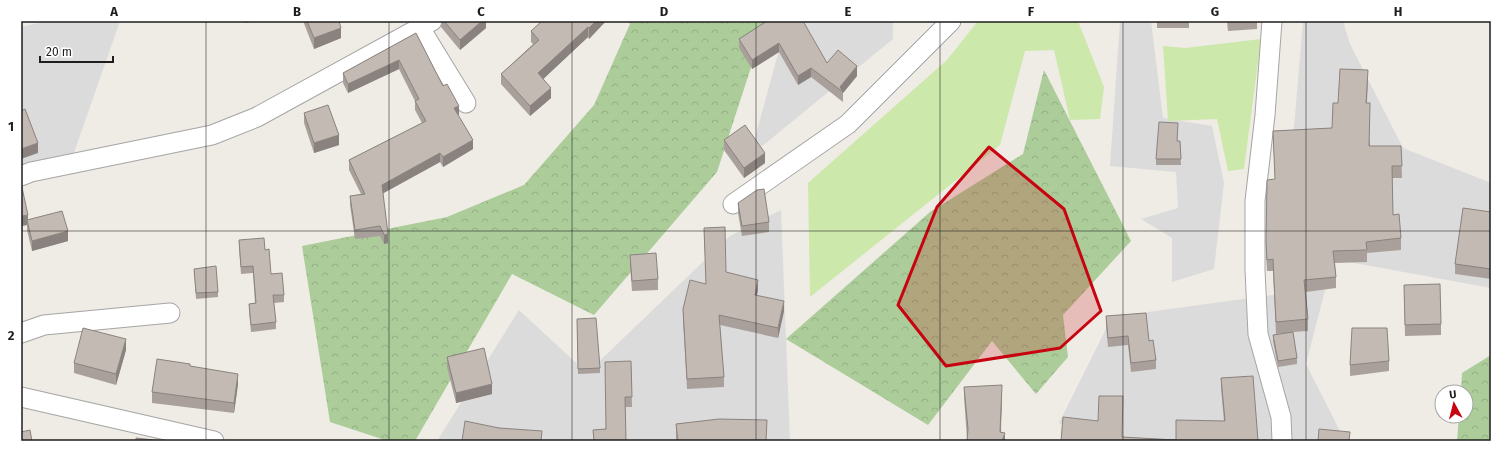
<svg xmlns="http://www.w3.org/2000/svg" width="1512" height="462" viewBox="0 0 1512 462" font-family="'Fira Sans',sans-serif">
<style>
.residential{fill:#dcdbdb}
.grass{fill:#cde8ab}
.forest{fill:url(#forest-crowns)}
.lines{fill:none;stroke-linecap:round;stroke-linejoin:round}
.street-casing{stroke:#a5a5a5;stroke-width:21}
.street{stroke:#fff;stroke-width:19}
.wall{fill:#a9a09b}
.shaded-wall{fill:#89827e}
.building{fill:#c4bab4;stroke:#89827e}
.marked{fill:#c80410;fill-opacity:0.2;stroke:#c80410;stroke-width:3;stroke-linejoin:round}
.grid{fill:none;stroke:#1e1e1e;stroke-width:1;stroke-opacity:0.55}
.neatline{fill:none;stroke:#1e1e1e;stroke-width:1.5}
.grid-label{font-size:13px;text-anchor:middle;font-weight:bold;fill:#1e1e1e}
</style>
<defs>
<pattern id="forest-crowns" width="20" height="18" patternUnits="userSpaceOnUse"><rect width="20" height="18" fill="#accd9a"/><path d="M2 6a3 3 0 1 1 6 0M12 15a3 3 0 1 1 6 0" fill="none" stroke="#94b084"/></pattern>
</defs>
<rect width="100%" height="100%" fill="#efebe5"/>
<g class="residential">
<path d="M48,21H120L70,164L21,171V27Z"/>
<path d="M787,21H893V39L750,156Z"/>
<path d="M1120,21H1151L1163,118L1212,126L1224,183L1214,269L1172,282V238L1141,219L1178,208L1176,172L1110,166Z"/>
<path d="M1303,21H1343L1350,44L1403,148L1491,183V288L1333,259L1306,364L1345,441H1091L1059,423L1112,317L1280,294Z"/>
<path d="M781,210L790,441H437L519,310L587,373L730,236Z"/>
</g>
<g class="grass">
<path d="M978,21H1078L1104,87L1100,119L1070,120L1054,50L1025,51L1000,145L810,297L808,183L947,60Z"/>
<path d="M1261,39L1244,169L1228,171L1217,119L1168,121L1163,46L1185,48Z"/>
</g>
<g class="forest">
<path d="M627,21H766L717,172L594,315L512,274L415,441H388L330,422L302,246L447,217L524,185L594,105L630,24Z"/>
<path d="M1044,70L1131,241L1063,315L1068,357L1036,394L992,341L928,425L786,339L930,212L1023,154Z"/>
<path d="M1491,355V441H1457L1459,416H1466V392H1461L1462,373Z"/>
</g>
<g class="lines">
<defs>
<g id="street">
<path d="M1272,21L1265,115L1255,201V270L1258,334L1281,417L1282,441"/>
<path d="M420,28L466,103"/>
<path d="M21,176L31,172L212,135L257,117L432,21"/>
<path d="M733,204L848,124L951,21"/>
<path d="M21,333L44,325L170,313"/>
<path d="M21,397L214,441"/>
</g>
</defs>
<use href="#street" class="street-casing"/>
<use href="#street" class="street"/>
</g>
<g class="wall">
<path d="M303,21H339L341,38L314,49Z"/>
<path d="M441,21H486V28L460,50L441,27Z"/>
<path d="M606,21L589,39L588,37L543,79L551,98L530,116L501,84V74L533,44L531,42V31Z"/>
<path d="M767,21L827,63L857,76L843,93V102L811,77L798,85L779,52L752,69L739,48V39Z"/>
<rect x="1157" y="21" width="32" height="7"/>
<path d="M1227,21H1257V29L1228,31Z"/>
<path d="M416,33L443,86L459,115L458,116L473,149L443,167L440,162L383,193L388,243L384,244L380,236L355,239L350,205V196L361,194L349,170V160L422,123L415,110V101L399,69L348,93L343,83V73Z"/>
<path d="M1368,81L1367,103L1370,146H1401L1402,178H1392L1393,215L1401,238V250L1367,253V262L1335,263L1336,277V288L1306,292L1308,319V331L1293,332L1297,358V364L1278,367L1273,341V335L1286,333L1276,334L1273,271H1267L1266,254V242L1275,179L1273,131L1332,128L1338,103Z"/>
<path d="M304,113L339,145L314,153L304,123Z"/>
<path d="M724,140L765,163L744,178L724,150Z"/>
<path d="M1177,141H1180L1181,165H1156V159Z"/>
<path d="M738,203L769,222V232L742,236L738,213Z"/>
<path d="M1491,212V279L1455,274V264Z"/>
<path d="M28,220L68,241L32,251L27,230V225L21,226Z"/>
<path d="M704,228L726,272L758,290L757,295L784,311L778,338L720,325L724,377V387L687,389L683,319V309L706,284Z"/>
<path d="M239,240L265,250L271,274L284,295V302L274,303L276,322V329L251,332L249,311V304L255,303L253,273L241,274L239,248Z"/>
<path d="M630,255L658,279V290L632,291L630,265Z"/>
<path d="M194,269L218,292V297L196,299Z"/>
<path d="M1404,285L1441,324V335L1405,336Z"/>
<path d="M1106,316L1149,341L1156,360V369L1131,372L1128,345L1108,347L1106,325Z"/>
<path d="M577,319L600,368V373L578,374Z"/>
<path d="M126,350L116,385L74,373V363Z"/>
<path d="M447,357L492,394L456,403L447,367Z"/>
<path d="M631,361L632,407H625L626,441H594L593,430L605,429Z"/>
<path d="M1389,361V371L1350,376V365Z"/>
<path d="M190,367L238,384L234,413L152,403V392Z"/>
<path d="M1221,378L1258,441H1061L1122,437L1176,440L1224,421L1221,388Z"/>
<path d="M964,387L1002,396L1001,433L1005,441L967,439L964,397Z"/>
<path d="M676,424L767,441H676Z"/>
</g>
<g class="shaded-wall">
<path d="M245,21H252L245,23Z"/>
<path d="M482,21H486V28L460,50V40Z"/>
<path d="M596,21H606L589,39V28Z"/>
<path d="M588,27V37L538,84V73Z"/>
<path d="M341,28V38L314,49V38Z"/>
<path d="M779,43V52L752,69V60Z"/>
<path d="M399,60V69L348,93V84Z"/>
<path d="M857,66V76L843,93L840,87Z"/>
<path d="M811,68V77L798,85V76Z"/>
<path d="M551,88V98L530,116V106Z"/>
<path d="M459,106V115L454,118V108Z"/>
<path d="M339,135V145L314,153V143Z"/>
<path d="M473,140V149L443,167V157Z"/>
<path d="M38,143V153L21,159V149Z"/>
<path d="M440,153V162L382,194V185Z"/>
<path d="M765,153V163L744,178V168Z"/>
<path d="M28,215V224L27,220V225L21,226V216Z"/>
<path d="M68,231V241L32,251V241Z"/>
<path d="M388,234V243L384,244V235Z"/>
<path d="M758,280V290L755,304V295Z"/>
<path d="M784,301V311L778,338V328Z"/>
<path d="M126,339V350L116,385V374Z"/>
<path d="M238,374V384L234,413V403Z"/>
<path d="M492,384V394L456,403V393Z"/>
<path d="M1002,385V396L1000,441V432Z"/>
<path d="M1005,433V441H1002Z"/>
</g>
<g class="building">
<path d="M307,21H339L341,28L314,38Z"/>
<path d="M444,21H482L460,40Z"/>
<path d="M542,21H596L589,28L588,27L538,73L551,88L530,106L501,74L539,40L531,31Z"/>
<path d="M767,21H803L827,63L838,50L857,66L840,87L843,92L811,68L798,76L779,43L752,60L739,39Z"/>
<path d="M416,33L443,86L447,84L459,106L454,108L473,140L443,157L440,153L382,185L388,234L384,235L380,226L355,230L350,196L365,194L349,160L426,121L415,101L419,99L399,60L348,84L343,73Z"/>
<path d="M1340,69L1368,70L1366,103H1370L1369,146H1401L1402,166H1392L1393,215L1399,214L1401,238L1366,242L1367,250L1333,251L1336,277L1304,280L1308,319L1276,322L1273,259L1267,260L1266,242L1267,180L1275,179L1273,131L1332,128L1333,103H1338Z"/>
<path d="M328,105L339,135L314,143L304,113Z"/>
<path d="M25,109L38,143L21,149V111Z"/>
<path d="M1159,122L1178,123L1177,141H1180L1181,159H1156Z"/>
<path d="M745,125L765,153L744,168L724,140Z"/>
<path d="M21,183L28,215L21,216Z"/>
<path d="M764,189L769,222L742,226L738,203L757,190Z"/>
<path d="M1463,208L1491,212V269L1455,264Z"/>
<path d="M62,211L68,231L32,241L27,220Z"/>
<path d="M725,227L726,272L758,280L755,295L784,301L778,328L719,315L724,377L687,379L683,309L690,280L706,284L704,228Z"/>
<path d="M264,238L265,250L269,249L271,274L282,273L284,295H273L276,322L251,325L249,304L256,303L253,266L241,267L239,240Z"/>
<path d="M656,253L658,279L632,281L630,255Z"/>
<path d="M216,266L218,292L196,293L194,269Z"/>
<path d="M1440,284L1441,324L1405,325L1404,285Z"/>
<path d="M1146,313L1149,341L1153,340L1156,360L1131,363L1128,336L1108,338L1106,316Z"/>
<path d="M596,318L600,368L578,369L577,319Z"/>
<path d="M83,328L126,339L116,374L74,363Z"/>
<path d="M1352,328H1387L1389,361L1350,365Z"/>
<path d="M1293,332L1297,358L1278,361L1273,335Z"/>
<path d="M484,348L492,384L456,393L447,357Z"/>
<path d="M157,359L190,364V366L238,374L234,403L152,392Z"/>
<path d="M631,361L632,397H625L626,441H594L593,430L606,429L605,362Z"/>
<path d="M1253,376L1258,441L1265,440V441H1061L1063,417L1098,421L1099,396H1123L1122,437L1176,440V420L1225,421L1221,378Z"/>
<path d="M1002,385L1000,432L1005,433L1002,441H967L968,429L964,387Z"/>
<path d="M719,419L767,420L766,441H678L676,424Z"/>
<path d="M465,421L499,428L542,431L541,441H462Z"/>
<path d="M1319,429L1350,432L1349,441H1318Z"/>
<path d="M30,430L32,441H21V432Z"/>
<path d="M136,438L163,441H136Z"/>
</g>
<path class="marked" d="M989,147L1064,209L1101,311L1060,348L946,366L898,305L937,207Z"/>
<path class="grid" d="M206,21V441M389,21V441M572,21V441M756,21V441M940,21V441M1123,21V441M1306,21V441M21,231H1491"/>
<rect width="1512" height="462" fill="none" stroke="#ffffff" stroke-width="44"/>
<g transform="translate(1454 404) rotate(353)"><circle r="19" fill="#ffffff" stroke="#a5a5a5"/>
<path d="M0-3L7 15L0 10L-7 15Z" fill="#c80410"/>
<text y="-6" font-size="11" font-weight="bold" text-anchor="middle" fill="#1e1e1e">U</text>
</g>
<path d="M40 56v6h73v-6" fill="none" stroke="#1e1e1e" stroke-width="2"/>
<text x="46" y="56" font-size="12" fill="#1e1e1e" stroke="#ffffff" stroke-width="3" paint-order="stroke">20 m</text>
<rect x="22" y="22" width="1468" height="418" class="neatline"/>
<g class="grid-label">
<text x="114" y="16">A</text>
<text x="297" y="16">B</text>
<text x="481" y="16">C</text>
<text x="664" y="16">D</text>
<text x="848" y="16">E</text>
<text x="1031" y="16">F</text>
<text x="1215" y="16">G</text>
<text x="1398" y="16">H</text>
<text x="11" y="131">1</text>
<text x="11" y="340">2</text>
</g>
</svg>
